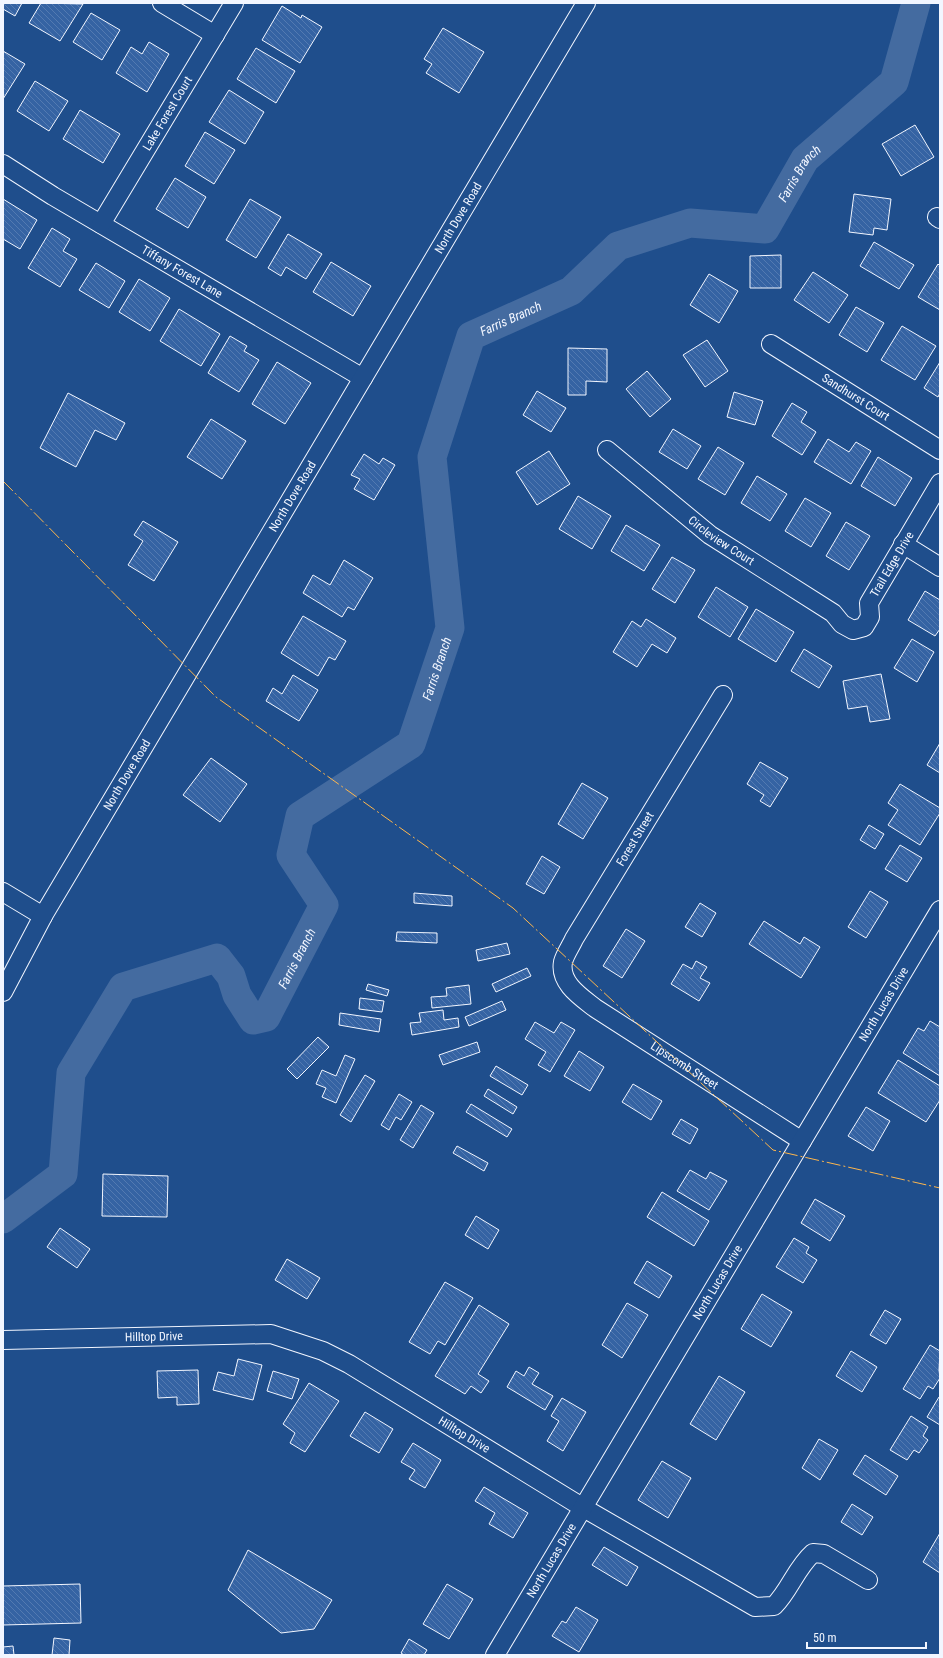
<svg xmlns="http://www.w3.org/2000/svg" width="943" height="1658" viewBox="0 0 943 1658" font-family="'Roboto Condensed',sans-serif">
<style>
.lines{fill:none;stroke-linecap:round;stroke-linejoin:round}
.river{stroke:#446ba0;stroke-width:29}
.building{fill:url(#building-back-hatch);stroke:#f2f6ff}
.minor-casing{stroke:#f2f6ff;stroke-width:20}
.minor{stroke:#1f4e8c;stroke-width:18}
.power{stroke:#ffb74d;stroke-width:1;stroke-dasharray:14 3 2 3;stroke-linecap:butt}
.labels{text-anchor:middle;stroke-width:3;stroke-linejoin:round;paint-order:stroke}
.street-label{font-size:12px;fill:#f2f6ff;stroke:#1f4e8c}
.water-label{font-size:13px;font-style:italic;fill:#f2f6ff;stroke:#1f4e8c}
</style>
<defs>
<pattern id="building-back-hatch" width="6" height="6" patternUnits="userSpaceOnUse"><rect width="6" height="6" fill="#3563a3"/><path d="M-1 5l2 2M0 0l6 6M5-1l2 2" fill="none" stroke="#537ab1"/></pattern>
</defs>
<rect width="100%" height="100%" fill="#1f4e8c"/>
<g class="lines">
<path class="river" id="s1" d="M3,1219L63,1174L71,1073L123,987L217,958L231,976L237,995L253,1020L266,1017L324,905L291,855L300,816L411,744L450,628L432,457L471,336L571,291L618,246L690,223L765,229L805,159L894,82L916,3"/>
</g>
<g class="building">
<path d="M3,3H22L15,16L3,9Z"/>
<path d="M41,3L83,4L60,41L29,23Z"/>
<path d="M282,6L301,18L302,15L322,27L300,63L262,40Z"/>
<path d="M91,13L120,30L102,60L73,42Z"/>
<path d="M443,28L484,52L459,93L426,73L432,64L424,59Z"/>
<path d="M149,42L169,54L147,92L116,73L131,47L142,54Z"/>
<path d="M256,48L295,71L276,103L237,79Z"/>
<path d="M3,51L25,64L3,99Z"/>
<path d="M35,81L68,101L49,131L17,111Z"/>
<path d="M229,90L264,112L245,144L209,122Z"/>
<path d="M80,110L120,134L103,163L63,139Z"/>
<path d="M915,125L934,157L901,176L882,144Z"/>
<path d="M205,132L235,150L214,184L185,166Z"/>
<path d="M175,178L206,197L188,228L156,209Z"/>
<path d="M854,194L891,199L887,230L874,228L873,235L849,232Z"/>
<path d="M3,199L37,220L20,249L3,239Z"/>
<path d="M250,199L281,217L256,258L226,240Z"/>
<path d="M52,228L70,239L63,251L77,259L60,287L28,268Z"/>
<path d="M288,234L322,254L306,279L286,267L281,276L268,268Z"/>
<path d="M874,242L914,265L899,289L860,266Z"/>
<path d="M781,255V288H750V256Z"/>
<path d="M331,262L371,286L353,316L313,292Z"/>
<path d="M96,263L125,281L109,308L79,290Z"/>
<path d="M938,264L940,266V310L918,297Z"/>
<path d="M813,272L848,295L829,323L794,300Z"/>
<path d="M709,274L738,291L719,323L690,305Z"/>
<path d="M139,279L170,298L150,331L119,312Z"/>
<path d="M856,307L884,323L867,352L839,335Z"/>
<path d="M179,309L220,334L201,366L160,341Z"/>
<path d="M902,326L936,346L915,380L881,360Z"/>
<path d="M230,336L247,346L244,351L259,360L239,392L208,373Z"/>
<path d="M707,340L728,371L705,387L683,355Z"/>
<path d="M568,348L607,349V382L586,381V395H568Z"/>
<path d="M277,362L311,383L285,424L252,404Z"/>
<path d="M940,362V393L938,397L924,388Z"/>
<path d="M647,371L671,399L650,417L626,389Z"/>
<path d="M537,391L566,408L551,432L523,415Z"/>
<path d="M734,392L763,401L755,425L727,417Z"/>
<path d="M68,393L125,423L116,440L95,430L76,467L40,448Z"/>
<path d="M792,403L807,412L801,422L816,432L802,455L772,436Z"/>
<path d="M211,419L246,441L222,479L187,457Z"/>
<path d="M673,429L701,446L687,469L659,452Z"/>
<path d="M828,439L849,452L856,442L871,451L851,484L814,462Z"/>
<path d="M718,447L744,463L725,495L698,479Z"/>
<path d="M549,451L570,484L537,505L516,472Z"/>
<path d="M364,454L379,464L383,458L395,465L374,500L354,489L360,479L351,475Z"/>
<path d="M878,457L912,478L895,506L861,486Z"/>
<path d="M757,476L787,494L770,521L741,503Z"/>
<path d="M578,496L611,516L592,549L559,529Z"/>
<path d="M805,498L831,513L811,547L785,531Z"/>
<path d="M143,521L178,542L154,581L128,565L143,541L134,535Z"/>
<path d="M846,522L870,536L849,570L826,556Z"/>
<path d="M626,525L660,545L644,571L611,551Z"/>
<path d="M672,557L695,570L675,603L652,589Z"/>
<path d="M344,560L373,578L354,610L348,607L342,617L303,593L313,575L330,585Z"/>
<path d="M716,587L748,607L730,637L698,617Z"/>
<path d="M925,591L940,600V629L935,636L908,620Z"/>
<path d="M756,609L794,632L776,662L738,639Z"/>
<path d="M303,616L346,641L335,660L329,657L318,676L281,653Z"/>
<path d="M646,619L676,638L667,653L652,644L637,667L613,652L632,621L641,627Z"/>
<path d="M912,639L934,652L917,682L894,668Z"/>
<path d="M804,649L832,666L819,688L791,671Z"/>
<path d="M881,674L890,719L870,722L867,706L848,709L843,681Z"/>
<path d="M293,675L318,690L299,721L266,701L273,688L282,694Z"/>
<path d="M940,743V773L927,765Z"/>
<path d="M211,758L247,784L220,822L183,795Z"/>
<path d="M760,762L788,778L770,807L760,801L764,795L747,784Z"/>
<path d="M582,783L608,798L583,839L558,824Z"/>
<path d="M900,784L940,808V813L920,845L888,825L898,810L888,803Z"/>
<path d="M869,825L884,834L875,849L860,840Z"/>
<path d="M900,845L922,858L907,882L885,869Z"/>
<path d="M542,856L560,867L544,894L526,884Z"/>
<path d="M870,891L888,902L866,938L848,927Z"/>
<path d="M414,893L452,896V906L414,903Z"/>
<path d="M700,903L716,913L702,937L685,927Z"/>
<path d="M764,921L800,944L804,937L820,947L801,978L749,944Z"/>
<path d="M626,929L645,941L622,978L603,966Z"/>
<path d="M397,932L437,933V943L396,941Z"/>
<path d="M507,943L510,954L478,961L476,950Z"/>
<path d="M696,961L707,967L700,978L710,983L699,1001L671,984L683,964L692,969Z"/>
<path d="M527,968L531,976L496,992L492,984Z"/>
<path d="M368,984L389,990L387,996L366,990Z"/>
<path d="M469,985L471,1004L432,1008L431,997L447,996L446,988Z"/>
<path d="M360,998L384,1001L382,1012L359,1009Z"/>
<path d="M502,1001L506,1010L469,1026L465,1017Z"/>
<path d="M443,1010L444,1020L458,1018L459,1027L412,1035L410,1023L421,1022L419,1013Z"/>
<path d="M340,1013L381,1019L379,1032L339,1025Z"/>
<path d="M930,1021L940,1027V1076L903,1053L918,1028L924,1031Z"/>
<path d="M535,1022L554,1033L561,1022L575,1030L550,1072L538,1065L546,1052L525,1039Z"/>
<path d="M318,1037L329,1047L297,1079L287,1069Z"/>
<path d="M477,1042L480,1052L443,1065L439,1055Z"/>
<path d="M579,1051L604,1067L590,1091L564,1076Z"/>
<path d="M345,1055L355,1059L336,1103L322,1097L326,1088L316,1084L322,1070L336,1076Z"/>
<path d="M898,1060L940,1086V1100L926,1122L878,1093Z"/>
<path d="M496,1066L528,1085L522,1095L490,1076Z"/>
<path d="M365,1075L375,1081L351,1122L340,1115Z"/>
<path d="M633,1084L662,1101L651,1120L622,1102Z"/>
<path d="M488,1089L517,1107L513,1114L484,1096Z"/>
<path d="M399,1094L412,1102L401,1120L396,1117L389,1130L381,1125Z"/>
<path d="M471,1104L512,1129L507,1137L466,1112Z"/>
<path d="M421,1105L434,1113L413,1148L400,1140Z"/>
<path d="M866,1107L890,1121L873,1151L848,1136Z"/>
<path d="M681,1119L698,1129L690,1144L672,1134Z"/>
<path d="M457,1146L488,1163L484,1171L453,1153Z"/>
<path d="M690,1170L706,1179L710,1172L727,1181L709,1210L677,1191Z"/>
<path d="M103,1174L168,1176L167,1217L102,1216Z"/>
<path d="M662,1192L709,1221L694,1246L647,1217Z"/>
<path d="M815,1199L845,1216L830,1241L801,1223Z"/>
<path d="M476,1216L499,1230L488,1249L465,1235Z"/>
<path d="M60,1228L90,1249L77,1268L47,1247Z"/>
<path d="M794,1238L809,1247L806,1253L817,1260L803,1283L776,1267Z"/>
<path d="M287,1259L320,1278L307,1299L275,1280Z"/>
<path d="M647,1261L672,1276L659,1298L634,1283Z"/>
<path d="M445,1282L473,1298L445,1345L438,1341L430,1354L409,1342Z"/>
<path d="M762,1294L792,1312L771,1347L741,1329Z"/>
<path d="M627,1303L648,1315L622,1358L602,1345Z"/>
<path d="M479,1305L509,1324L478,1374L489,1381L481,1393L471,1386L465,1394L435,1376Z"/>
<path d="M885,1310L901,1319L886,1344L870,1335Z"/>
<path d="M930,1345L940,1351L939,1370L940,1378L933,1389L928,1386L920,1399L903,1389Z"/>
<path d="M851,1351L877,1367L862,1392L836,1376Z"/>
<path d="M238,1359L262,1365L253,1400L213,1390L218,1372L234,1376Z"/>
<path d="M529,1367L539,1373L532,1384L553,1396L545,1410L507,1387L516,1371L524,1376Z"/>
<path d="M198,1370L199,1404L177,1405V1397L158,1398L157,1371Z"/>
<path d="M273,1371L299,1379L292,1399L267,1391Z"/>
<path d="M719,1376L745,1392L716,1440L690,1424Z"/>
<path d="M309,1383L339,1401L305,1452L290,1443L295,1433L283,1424Z"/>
<path d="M939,1397L940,1398V1425L927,1417Z"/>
<path d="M562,1398L586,1412L563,1451L547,1441L559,1421L551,1416Z"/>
<path d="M365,1412L393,1429L379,1453L350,1436Z"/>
<path d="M911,1416L928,1427L923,1436L928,1440L919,1453L914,1450L907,1460L890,1450Z"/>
<path d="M819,1439L838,1450L820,1480L802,1468Z"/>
<path d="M413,1443L441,1460L425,1488L409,1479L415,1470L401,1462Z"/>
<path d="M865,1455L898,1476L886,1495L853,1474Z"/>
<path d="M662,1461L691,1478L668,1518L638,1500Z"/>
<path d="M484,1487L528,1513L513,1538L489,1524L495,1513L475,1501Z"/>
<path d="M852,1504L873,1517L862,1535L841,1522Z"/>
<path d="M940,1533V1573L923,1562Z"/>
<path d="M604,1547L638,1567L627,1586L592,1565Z"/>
<path d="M248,1550L332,1600L314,1629L281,1633L228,1590Z"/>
<path d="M80,1584L81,1623L3,1625V1586Z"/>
<path d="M447,1584L473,1599L449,1639L423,1624Z"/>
<path d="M576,1607L598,1620L579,1652L552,1636L562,1621L566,1623Z"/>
<path d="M54,1638L70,1640L69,1655H52Z"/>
<path d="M409,1639L427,1650L424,1655H404L401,1653Z"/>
<path d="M13,1646L14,1655H3V1647Z"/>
</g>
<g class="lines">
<defs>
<g id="minor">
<path d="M162,3L215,35"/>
<path id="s2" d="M3,164L53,196L363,378"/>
<path d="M937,217L940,219"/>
<path id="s3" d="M101,224L234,3"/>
<path id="s4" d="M771,344L940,450"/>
<path id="s5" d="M607,450L710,535L833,613L842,624L853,630L864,627L870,617L869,603L940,483"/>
<path d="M903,544L940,567"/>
<path id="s6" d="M723,695L574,939C571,946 565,954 563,962C559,983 581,997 595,1008L802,1141"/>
<path d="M3,892L43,916"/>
<path id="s7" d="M3,992L43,916L586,3"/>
<path id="s8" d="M3,1340L271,1334L323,1351L349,1364L582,1507L755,1607L774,1606C790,1590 796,1568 813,1553L824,1554L868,1580"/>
<path id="s9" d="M495,1655L940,910"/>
</g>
</defs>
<use href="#minor" class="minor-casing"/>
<use href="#minor" class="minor"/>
<path class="power" d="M3,481L216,697L513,908L773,1150L940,1188"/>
</g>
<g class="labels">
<g class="street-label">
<text dy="4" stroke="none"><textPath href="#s3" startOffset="129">Lake Forest Court</textPath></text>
<text dy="4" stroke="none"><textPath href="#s7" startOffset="898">North Dove Road</textPath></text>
<text dy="4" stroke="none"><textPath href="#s2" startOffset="209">Tiffany Forest Lane</textPath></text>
<text dy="4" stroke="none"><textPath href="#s4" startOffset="100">Sandhurst Court</textPath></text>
<text dy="4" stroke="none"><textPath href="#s7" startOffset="574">North Dove Road</textPath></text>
<text dy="4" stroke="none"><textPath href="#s5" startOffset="146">Circleview Court</textPath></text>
<text dy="4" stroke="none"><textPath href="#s5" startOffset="388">Trail Edge Drive</textPath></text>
<text dy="4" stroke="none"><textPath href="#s7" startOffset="250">North Dove Road</textPath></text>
<text transform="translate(635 839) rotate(-59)" y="4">Forest Street</text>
<text dy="4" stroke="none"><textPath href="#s9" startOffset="758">North Lucas Drive</textPath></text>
<text dy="4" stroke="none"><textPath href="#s6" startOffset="477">Lipscomb Street</textPath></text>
<text dy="4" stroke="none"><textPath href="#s9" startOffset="434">North Lucas Drive</textPath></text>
<text dy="4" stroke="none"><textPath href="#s8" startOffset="151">Hilltop Drive</textPath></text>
<text dy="4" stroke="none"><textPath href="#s8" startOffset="487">Hilltop Drive</textPath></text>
<text dy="4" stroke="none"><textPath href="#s9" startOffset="110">North Lucas Drive</textPath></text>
</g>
<g class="water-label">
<text dy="5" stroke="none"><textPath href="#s1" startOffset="1632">Farris Branch</textPath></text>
<text dy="5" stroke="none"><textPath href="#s1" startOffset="1284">Farris Branch</textPath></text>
<text dy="5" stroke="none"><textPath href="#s1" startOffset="899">Farris Branch</textPath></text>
<text dy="5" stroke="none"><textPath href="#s1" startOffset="527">Farris Branch</textPath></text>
</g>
</g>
<rect width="943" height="1658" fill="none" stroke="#f2f6ff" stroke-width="8"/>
<path d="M807 1642v6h119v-6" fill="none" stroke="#f2f6ff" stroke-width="2"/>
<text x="813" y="1642" font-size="12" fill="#f2f6ff" stroke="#1f4e8c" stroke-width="3" paint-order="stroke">50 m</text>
</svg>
